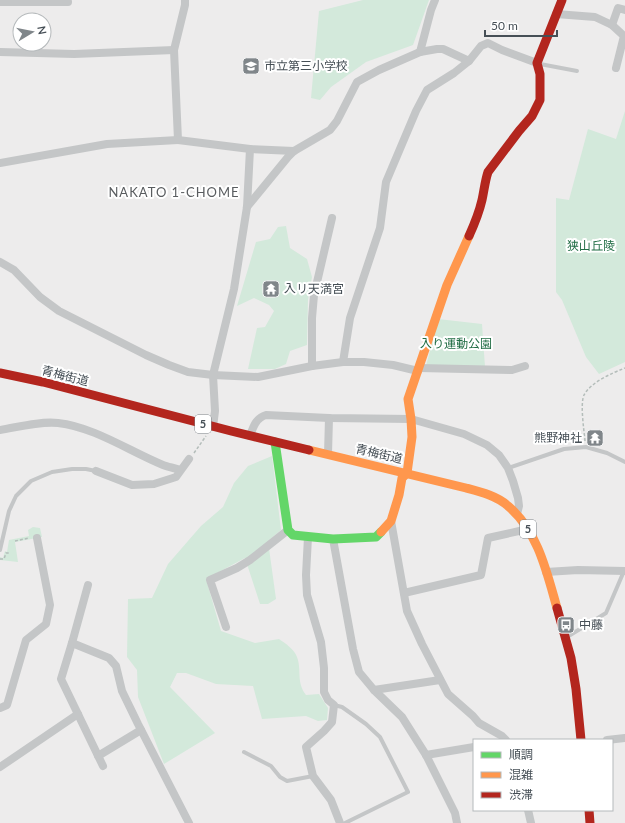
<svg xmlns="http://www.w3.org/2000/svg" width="625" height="823" viewBox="0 0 625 823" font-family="Lato,'Noto Sans JP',sans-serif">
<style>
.green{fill:#d3e9db}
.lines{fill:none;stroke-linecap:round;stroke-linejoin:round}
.path{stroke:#b4bdba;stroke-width:1.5;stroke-dasharray:3 2;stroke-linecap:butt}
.lane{stroke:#c4c6c7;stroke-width:4}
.street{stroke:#c4c6c7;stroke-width:8}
.fast{stroke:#63d668;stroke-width:9}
.slow{stroke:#ff974d;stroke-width:9}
.jam{stroke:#b3261e;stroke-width:9}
.labels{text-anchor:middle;stroke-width:4;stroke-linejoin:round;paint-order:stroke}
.shield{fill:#fff;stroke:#7e8489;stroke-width:1}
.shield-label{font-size:11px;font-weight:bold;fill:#464f56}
.poi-label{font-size:12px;fill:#464f56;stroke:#fff;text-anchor:start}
.park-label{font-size:12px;fill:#216d45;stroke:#fff}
.street-label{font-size:12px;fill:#464f56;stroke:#fff}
.neighbourhood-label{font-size:13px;letter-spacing:1px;fill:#595c5f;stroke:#fff}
</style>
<rect width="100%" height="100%" fill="#edecec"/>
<g class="green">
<path d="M363,0H429L413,45L366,62L331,87L320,100L311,98L319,11Z"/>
<path d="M625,111V362L599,374L586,357L562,300L556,292V198L569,200L588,129L616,139Z"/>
<path d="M286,226L290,248L307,259L312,277L308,300L307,345L290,351L286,364L275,369H248L257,328L265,327L274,311L269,305L254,298L237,306L256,242L270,239L278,227Z"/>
<path d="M438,319L482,324L485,367L426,366Z"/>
<path d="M272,456L281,530L268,541L276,599L268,604H260L245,558L206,579L221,631L255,643L279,639C285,643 295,650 297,657C302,671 296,682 306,695L319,694L328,708L327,720L318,721L306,716L262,719L253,686L216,684L186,673H177L170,687L215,733L164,764L138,697L137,670L127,657L128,599L152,598L168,564L201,526L223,507L234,483L248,466Z"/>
<path d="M33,527L40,528L42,537L15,542L18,562L0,560V557L3,558L5,551L7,552L9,540L29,536L28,530Z"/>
</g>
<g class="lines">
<g class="path">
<path d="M585,441C584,430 580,404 584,395C591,382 612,373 625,368"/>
<path d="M194,453L206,436"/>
<path d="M15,541L29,538"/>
<path d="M0,559H4L6,553H9"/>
</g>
<g class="lane">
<path d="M540,64L577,71"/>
<path d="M508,468L564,449L586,447L607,453L625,462"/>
<path d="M0,550L9,511L16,496L31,481L52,472L72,469H86L96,471"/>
<path d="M567,637L606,613L624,571"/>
<path d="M334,705L342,707L366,724L380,737L408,792L345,823"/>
<path d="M244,752L271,766L280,777L287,781L313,776"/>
</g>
<g class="street">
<path d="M185,0V5L174,50L178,140L250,149L294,151"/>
<path d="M0,2H68"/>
<path d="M556,14L595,17L612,25L624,36L616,68"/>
<path d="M612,25L618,8L625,10"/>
<path d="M0,52L74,54L174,50"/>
<path d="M420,52L431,10L435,0"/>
<path d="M0,163L107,144L178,140"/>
<path d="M247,207L288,157L294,151L330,130L337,121L357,82L379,70L420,52L437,49H443L469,61"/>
<path d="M0,262L14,270L40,297L59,311L146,355L169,365L188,372L213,375L258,377L312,366L343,362H364L393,365L418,371"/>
<path d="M343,362L350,318L380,228L386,182L416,111L427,90L454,73L469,61L481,46L488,43L502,50L537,63"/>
<path d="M312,366V318L314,295L332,218"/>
<path d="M419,368L512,370L525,366"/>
<path d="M213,427L215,411L213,375L234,289L247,207L250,149"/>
<path d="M0,430C18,427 40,421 58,423C94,427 129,451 163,465C168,467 175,468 180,470"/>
<path d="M250,436C253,427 256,418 266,415L329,418L411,419L464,434L487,445L499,455L508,468L513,481L518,498L519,506L517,514"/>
<path d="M328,454L329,418"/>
<path d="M96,471L132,485L154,484L176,477L189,459"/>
<path d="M391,521L407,611L422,644L448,694L473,716L479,723L502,736L506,740"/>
<path d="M308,537L306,575L307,595L321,642L324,668V692L328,700L334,705L332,722L324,731L306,747L313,776L331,800L340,823"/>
<path d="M333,539L353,649L359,672L374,690L402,717L426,755L455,813L457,823"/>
<path d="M546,572L578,570L625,571"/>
<path d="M88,585L72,643L61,679L103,766"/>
<path d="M404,593L481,575L488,538L528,529"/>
<path d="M226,627L210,580L237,568L250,560L288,530"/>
<path d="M72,643L109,658L116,666L122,691L138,724L189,823"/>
<path d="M374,690L440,680"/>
<path d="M0,708L7,705L26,640L46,624L50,605L37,538"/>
<path d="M607,740L625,738"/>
<path d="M426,755L474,747"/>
<path d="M98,756L141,730"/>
<path d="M0,767L78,714"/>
<path d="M528,810L531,823"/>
</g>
<path class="fast" d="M275,442L288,530L293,535L333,539L376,537L381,532"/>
<g class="slow">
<path d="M309,450L466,488C481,492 497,496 508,506C538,531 547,573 557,608"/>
<path d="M381,532L391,521L399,495L402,478L407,473L412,437L411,419L408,399L447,285L469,236"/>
</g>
<g class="jam">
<path d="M469,236C474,225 479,213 482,200C484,191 485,181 488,172L519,131L532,116L540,100V74L537,63L562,0"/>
<path d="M0,373L43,382L231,431L309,450"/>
<path d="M557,608L571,658L576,689L581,740"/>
<path d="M589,810L590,823"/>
</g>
</g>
<defs>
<symbol id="school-square" viewBox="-11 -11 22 22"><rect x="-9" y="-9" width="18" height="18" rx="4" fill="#80868a" stroke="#fff"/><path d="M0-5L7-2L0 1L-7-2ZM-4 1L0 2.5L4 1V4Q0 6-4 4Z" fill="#fff"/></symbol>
<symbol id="temple-square" viewBox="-11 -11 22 22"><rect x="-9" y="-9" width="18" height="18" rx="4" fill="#80868a" stroke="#fff"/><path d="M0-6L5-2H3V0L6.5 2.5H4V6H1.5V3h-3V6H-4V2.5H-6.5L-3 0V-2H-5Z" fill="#fff"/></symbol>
<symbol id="bus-square" viewBox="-11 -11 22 22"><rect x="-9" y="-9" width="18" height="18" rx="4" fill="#80868a" stroke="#fff"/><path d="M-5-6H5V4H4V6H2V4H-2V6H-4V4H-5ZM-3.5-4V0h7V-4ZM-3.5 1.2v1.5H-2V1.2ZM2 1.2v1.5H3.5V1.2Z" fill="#fff"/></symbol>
</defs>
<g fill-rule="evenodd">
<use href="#school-square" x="241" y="56" width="20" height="20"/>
<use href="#temple-square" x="261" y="279" width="20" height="20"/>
<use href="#temple-square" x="585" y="428" width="20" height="20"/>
<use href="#bus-square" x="556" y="615" width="20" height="20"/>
</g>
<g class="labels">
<g class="shield">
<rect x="195" y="415" width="16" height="18" rx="3"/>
<rect x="520" y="520" width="16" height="18" rx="3"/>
</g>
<g class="shield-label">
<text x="203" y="428">5</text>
<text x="528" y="533">5</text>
</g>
<g class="poi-label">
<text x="264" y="70">市立第三小学校</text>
<text x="284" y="293">入リ天満宮</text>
<text x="582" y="442" text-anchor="end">熊野神社</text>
<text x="579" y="629">中藤</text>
</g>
<g class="park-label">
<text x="591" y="250">狭山丘陵</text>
<text x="456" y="348">入り運動公園</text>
</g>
<g class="street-label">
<text transform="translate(65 376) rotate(14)" y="4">青梅街道</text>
<text transform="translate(379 454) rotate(13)" y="4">青梅街道</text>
</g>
<g class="neighbourhood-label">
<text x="174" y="197">NAKATO 1-CHOME</text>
</g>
</g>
<rect x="473" y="739" width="140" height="72" fill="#ffffff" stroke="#b5b9bb"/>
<rect x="481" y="752" width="20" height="6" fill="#63d668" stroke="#b5b9bb"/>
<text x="509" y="759" font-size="12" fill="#464f56">順調</text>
<rect x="481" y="772" width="20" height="6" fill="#ff974d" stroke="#b5b9bb"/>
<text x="509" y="779" font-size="12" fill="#464f56">混雑</text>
<rect x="481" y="792" width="20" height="6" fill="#b3261e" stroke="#b5b9bb"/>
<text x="509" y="799" font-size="12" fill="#464f56">渋滞</text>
<g transform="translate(32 32) rotate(80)"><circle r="19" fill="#ffffff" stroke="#b5b9bb"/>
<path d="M0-3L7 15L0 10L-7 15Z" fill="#80868a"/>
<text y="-6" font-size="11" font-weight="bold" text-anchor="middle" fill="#464f56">N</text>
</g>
<path d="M485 30v6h72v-6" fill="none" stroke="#464f56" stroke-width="2"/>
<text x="491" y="30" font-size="12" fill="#464f56" stroke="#ffffff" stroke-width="3" paint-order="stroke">50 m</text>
</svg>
